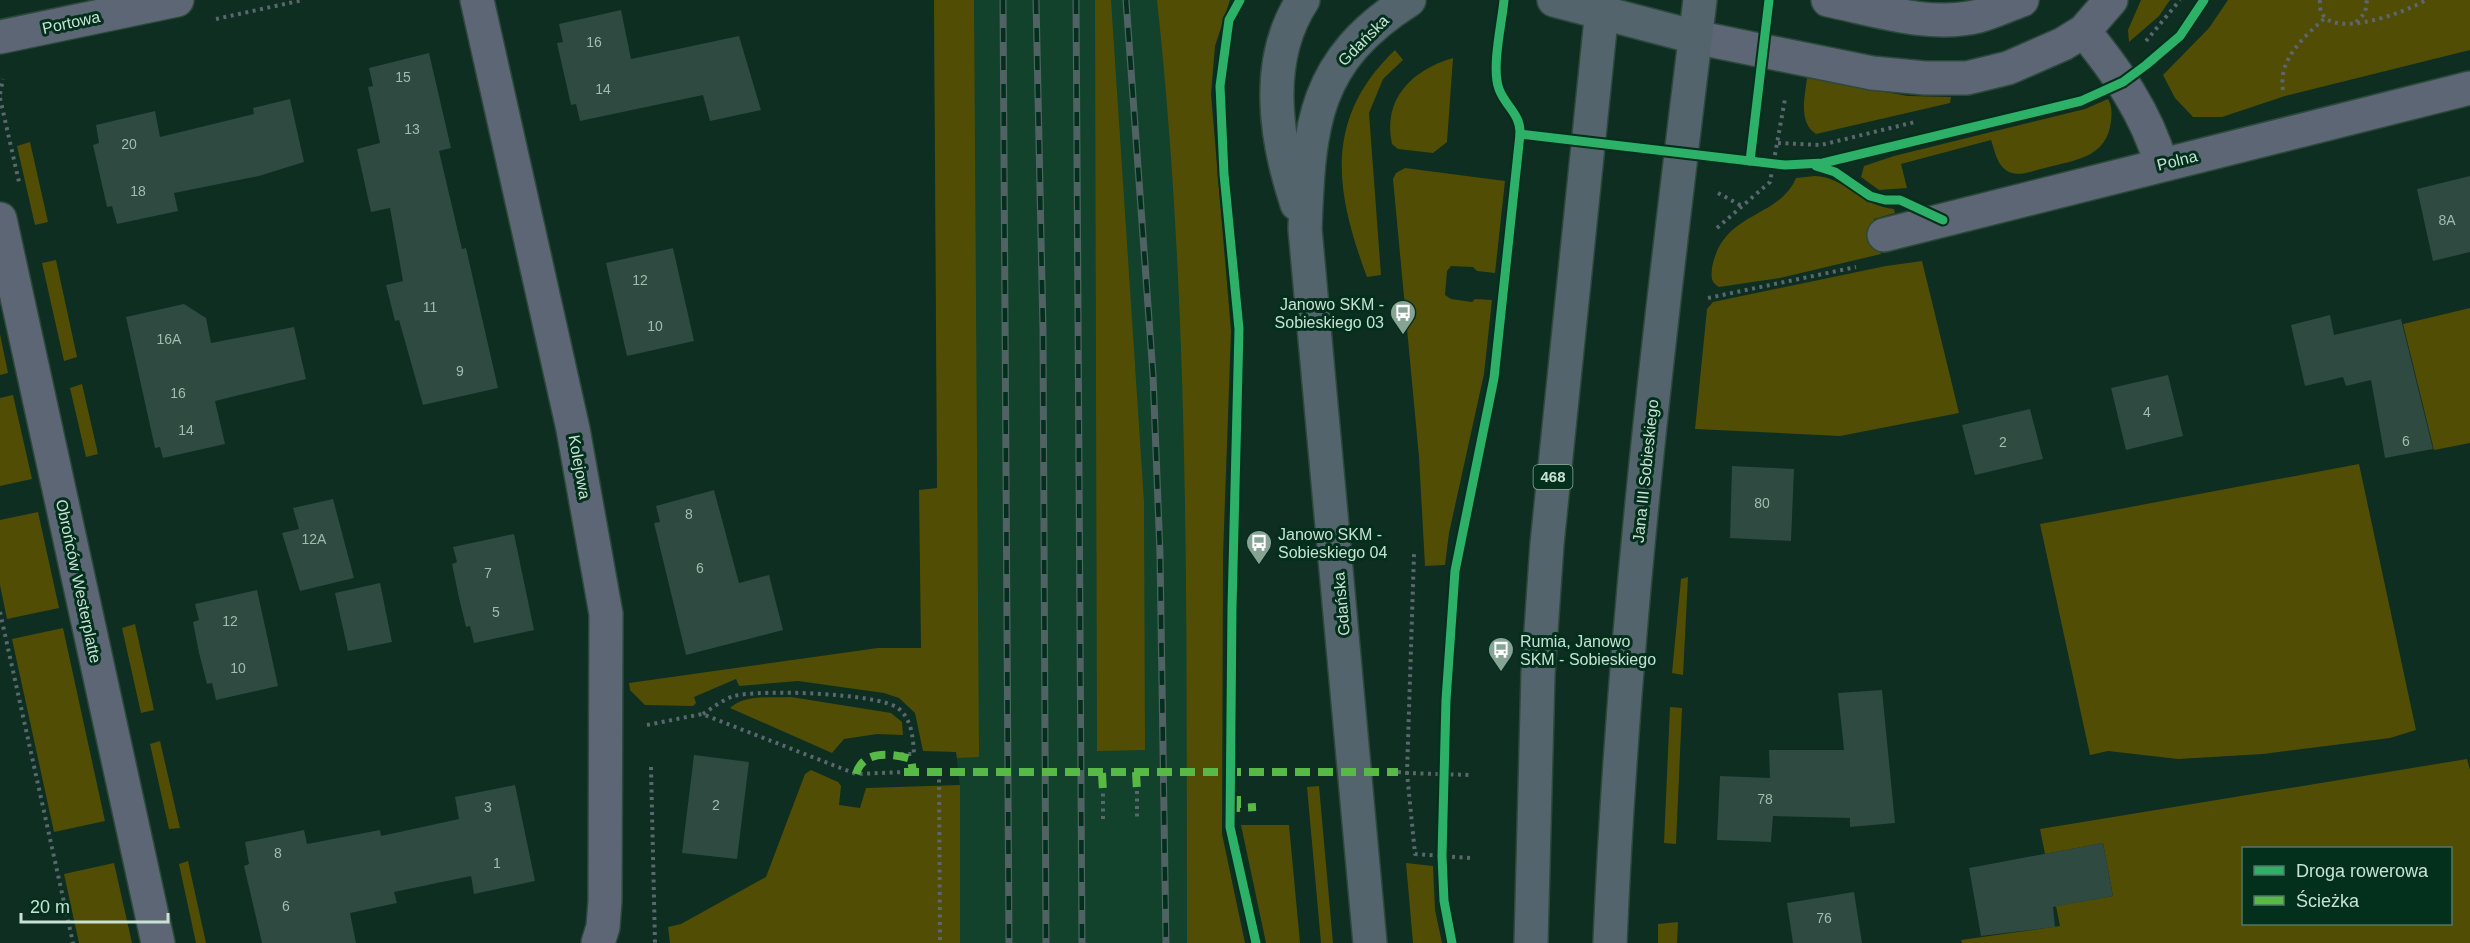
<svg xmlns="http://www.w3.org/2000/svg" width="2470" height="943" viewBox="0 0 2470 943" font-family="Arial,sans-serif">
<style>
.built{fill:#12412c}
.green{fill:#524d05;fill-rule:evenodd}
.building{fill:#2e4a41}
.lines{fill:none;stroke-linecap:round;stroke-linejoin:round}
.minor-casing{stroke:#2d483c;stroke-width:36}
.major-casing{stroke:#2d483c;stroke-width:36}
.path{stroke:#5b666e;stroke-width:4;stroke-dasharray:3 4.5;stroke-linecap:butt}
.minor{stroke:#5c6674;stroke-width:33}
.major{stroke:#54646c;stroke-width:33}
.rail-casing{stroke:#516264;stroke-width:7}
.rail{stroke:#032f1d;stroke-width:4.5;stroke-dasharray:14;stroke-linecap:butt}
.quiet{stroke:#58b947;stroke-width:8;stroke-dasharray:15 8;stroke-linecap:butt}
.cycleway-casing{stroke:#032f1d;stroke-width:13}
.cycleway{stroke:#2db169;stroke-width:9}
.labels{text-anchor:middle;stroke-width:6;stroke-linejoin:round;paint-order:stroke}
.number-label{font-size:14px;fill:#a1bcae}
.shield{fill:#032f1d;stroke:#8cac9c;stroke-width:1.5}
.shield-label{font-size:15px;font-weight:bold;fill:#c7e2d2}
.street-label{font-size:16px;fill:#c7e2d2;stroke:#032f1d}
.poi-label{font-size:16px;fill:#c7e2d2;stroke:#032f1d;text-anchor:start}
</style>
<rect width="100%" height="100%" fill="#0d2e21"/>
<path class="built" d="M934,0H1191L1210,943H960V788L956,752L939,694Z"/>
<g class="green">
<path d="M934,0H974L979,757L957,758L956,752L923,751L915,713L899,698L884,693L798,681L739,686L736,679L694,697L696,703L693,706L645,705L630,690L629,683L878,648H921L919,490L937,488Z"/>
<path d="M1095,0H1111L1144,502L1145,750L1097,751Z"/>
<path d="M1157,0H1230L1215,46L1211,94L1231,331L1223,556L1222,834L1245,943H1187C1186,628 1191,313 1157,0Z"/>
<path d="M2141,0H2170L2159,16L2129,42L2128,30Z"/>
<path d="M2228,0H2470V50L2285,96L2222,117H2193L2175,98L2163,75L2209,28Z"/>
<path d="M1395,50L1403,60L1383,79L1369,113L1381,275L1367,277C1335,191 1323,119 1395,50Z"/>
<path d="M1453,58L1447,142L1433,153L1398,149L1392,144C1382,99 1412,70 1453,58Z"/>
<path d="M1807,78L1908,96L1951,97L1950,103L1816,134C1798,122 1805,96 1807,78Z"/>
<path d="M2108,99C2112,106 2112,113 2111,121C2107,158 2075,160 2045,168C2035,170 2019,177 2009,172C1997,166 1995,151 1991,140L1901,164L1907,188L1879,190L1861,177L1864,166L1894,156L2085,109Z"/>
<path d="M30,142L48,222L35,225L17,146Z"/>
<path d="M1405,168L1505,181L1495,273L1477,271L1473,267L1451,266L1447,271L1445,295L1451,299L1472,302L1475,299L1492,300L1484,374L1449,533L1445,565L1425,566L1419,457L1393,179L1396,173Z"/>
<path d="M1815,176C1845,177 1864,207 1894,209L1895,213L1874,219L1881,254L1780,278L1719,287C1711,282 1711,278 1712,268C1722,211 1779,219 1796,178Z"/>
<path d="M56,260L77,357L64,361L42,263Z"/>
<path d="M1922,261L1959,413L1840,436L1695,429L1707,309L1713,302L1886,266Z"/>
<path d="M2470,308V443L2434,450L2403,324Z"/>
<path d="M0,334L8,373L0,375Z"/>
<path d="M82,384L98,454L86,457L70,388Z"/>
<path d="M13,395L32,479L0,486V398Z"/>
<path d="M2359,464L2416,730L2390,738L2263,754L2178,759L2108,751L2090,755L2040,524Z"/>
<path d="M38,512L59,608L7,619L0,585V520Z"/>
<path d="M1688,577L1683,675L1672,673L1681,579Z"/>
<path d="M135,624L154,710L141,713L122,628Z"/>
<path d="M63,628L105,821L54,832L12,639Z"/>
<path d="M791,697L891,713L902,722L903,735L877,734L844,739L832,753L730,708C745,694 771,698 791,697Z"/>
<path d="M1670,707L1682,708L1676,844L1664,843Z"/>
<path d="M160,741L180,828L169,829L150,744Z"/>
<path d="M2467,759L2470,770V943H1962L1961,940L2060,926L2056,906L2113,896L2103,843L2045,854L2040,829ZM2244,848H2450V924H2244Z"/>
<path d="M811,770L838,782L841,786L839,805L860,808L866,788L960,785V943H670L668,927L681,924L766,877L805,774Z"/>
<path d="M1319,786L1333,943H1321L1307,787Z"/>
<path d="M1241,825H1289L1300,943H1266Z"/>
<path d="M188,861L206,943H196L179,864Z"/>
<path d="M114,863L132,943H79L64,874Z"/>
<path d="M1406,863L1433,866L1435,910L1442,943H1413Z"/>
<path d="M1678,922L1677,943H1658V924Z"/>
</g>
<g class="building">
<path d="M621,10L631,59L739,36L761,110L710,121L703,95L580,121L576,104L571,105L557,43L563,42L559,24Z"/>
<path d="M429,53L451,148L439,151L462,249L466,248L498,388L423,405L399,320L395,321L386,285L403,281L390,208L371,212L357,149L380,143L368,87L373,86L369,68Z"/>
<path d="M290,99L304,162L259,176L174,193L178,211L117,224L112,206L107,207L93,145L99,143L96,125L155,111L160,137L254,114L253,108Z"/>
<path d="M2470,176V252L2433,261L2417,189Z"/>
<path d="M673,248L694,341L627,356L606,263Z"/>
<path d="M184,304L206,318L211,343L294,327L306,379L215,401L225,444L163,458L160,447L155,448L126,317Z"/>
<path d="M2330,315L2334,335L2401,319L2433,449L2385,458L2371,380L2346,386L2343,377L2305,386L2291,325Z"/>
<path d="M2168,375L2183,436L2126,450L2111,388Z"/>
<path d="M2030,409L2043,459L1975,475L1962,425Z"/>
<path d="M1732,466L1794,469L1791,541L1730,538Z"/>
<path d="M714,490L739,583L769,575L783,630L686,655L654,523L660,522L656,506Z"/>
<path d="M333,499L354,578L300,591L282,533L299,529L293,508Z"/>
<path d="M514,534L534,630L474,643L470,626L466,627L459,598L452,564L457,562L453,547Z"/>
<path d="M380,583L392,642L348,651L335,593Z"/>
<path d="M257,590L278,686L216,700L212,683L207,684L199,653L193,622L199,620L195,604Z"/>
<path d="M1882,690L1895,823L1850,827V818L1773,816L1771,842L1717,840L1720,776L1770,778L1769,750H1844L1838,693Z"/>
<path d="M694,755L749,762L737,859L682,853Z"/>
<path d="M515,785L535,881L474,894L471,876L394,892L397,903L350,913L356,943H262L244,866L249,864L245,842L304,830L307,844L380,830L381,836L459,819L455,797Z"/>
<path d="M2103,843L2113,896L2053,907L2055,927L1981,936L1969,868Z"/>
<path d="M1854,892L1862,943H1793L1787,903Z"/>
</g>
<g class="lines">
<defs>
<g id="minor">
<path d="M477,0L573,429L606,614L605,901L603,927L598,943"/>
<path d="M1828,0C1876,10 1930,28 1979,16C1993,12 2008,5 2022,0"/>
<path d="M2084,31C2117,72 2146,112 2161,164"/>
<path d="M0,37L177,0"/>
<path d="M1695,37L1872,73L1925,78H1967L2008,68L2063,44L2084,31L2111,0"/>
<path d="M0,219L158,943"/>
<path d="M1884,235L2470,88"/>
</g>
<g id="major">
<path d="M1554,0L1695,37"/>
<path d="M1297,204C1275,138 1263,61 1303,0"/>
<path d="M1370,943L1305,229C1309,124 1313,61 1409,0"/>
<path d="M1531,943L1538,674L1547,544L1603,0"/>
<path d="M1610,943C1623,627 1661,314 1700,0"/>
</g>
</defs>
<use href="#minor" class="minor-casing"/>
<use href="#major" class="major-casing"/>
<g class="path">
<path d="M2320,0C2315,47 2407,12 2426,0"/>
<path d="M216,19L303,0"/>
<path d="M2356,22L2365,13L2367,0"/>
<path d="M2146,41L2180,0"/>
<path d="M2283,90C2278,59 2304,37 2325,18"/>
<path d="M0,94L3,79"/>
<path d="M0,98L19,182"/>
<path d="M1778,143L1821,145L1915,122"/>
<path d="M1718,193L1742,206"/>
<path d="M1717,228L1770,182L1785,99"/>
<path d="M1708,298L1856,267"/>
<path d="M0,612L73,943"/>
<path d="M703,714C712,708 724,699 734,696C761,689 877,693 898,708C912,719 913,738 914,754H895"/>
<path d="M647,725L702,714L856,774L904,772"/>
<path d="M651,767L655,943"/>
<path d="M939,772L940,943"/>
<path d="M1398,772L1407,773L1414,554"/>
<path d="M1137,791V820"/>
<path d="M1103,819V792"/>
<path d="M1470,858L1415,854L1407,773L1470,775"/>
</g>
<use href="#minor" class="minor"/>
<use href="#major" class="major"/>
<defs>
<g id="rail">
<path d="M1003,0L1009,943"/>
<path d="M1036,0L1043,331L1046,943"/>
<path d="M1076,0L1082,943"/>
<path d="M1126,0L1153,375L1160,554L1166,943"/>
</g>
</defs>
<use href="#rail" class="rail-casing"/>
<use href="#rail" class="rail"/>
<g class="quiet">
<path d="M904,772H1398"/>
<path d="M1136,772L1137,791"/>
<path d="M1102,773L1103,792"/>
<path d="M856,774C863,750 891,753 911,759L913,772"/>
<path d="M1237,796V808L1256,807"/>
</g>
<defs>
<g id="cycleway">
<path d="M1240,0L1229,20L1220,86L1224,174L1239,329L1232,607L1230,827L1256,943"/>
<path d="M1520,134L1785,165L1823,163L2081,101L2123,82L2146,65L2180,36L2204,0"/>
<path d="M1750,161L1769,0"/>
<path d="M1816,166L1835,172L1870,196L1885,200H1900L1943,220"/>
<path d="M1452,943L1444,901L1442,856L1446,700L1455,571L1494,378L1520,134C1521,114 1505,106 1499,89C1491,68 1502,23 1504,0"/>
</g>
</defs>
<use href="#cycleway" class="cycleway-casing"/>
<use href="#cycleway" class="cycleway"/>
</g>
<defs>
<symbol id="bus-pin" viewBox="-11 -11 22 30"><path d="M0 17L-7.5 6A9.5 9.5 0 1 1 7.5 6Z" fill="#86a394" stroke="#032f1d"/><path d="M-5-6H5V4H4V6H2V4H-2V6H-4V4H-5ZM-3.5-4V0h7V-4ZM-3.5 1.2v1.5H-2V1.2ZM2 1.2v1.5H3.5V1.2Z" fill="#fff"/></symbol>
</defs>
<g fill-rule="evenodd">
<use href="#bus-pin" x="1388" y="298" width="30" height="40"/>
<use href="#bus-pin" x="1244" y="528" width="30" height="40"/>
<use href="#bus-pin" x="1486" y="635" width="30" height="40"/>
</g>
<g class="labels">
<g class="number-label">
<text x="594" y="47">16</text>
<text x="403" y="82">15</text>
<text x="603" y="94">14</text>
<text x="412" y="134">13</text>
<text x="129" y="149">20</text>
<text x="138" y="196">18</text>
<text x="2447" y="225">8A</text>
<text x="640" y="285">12</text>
<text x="430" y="312">11</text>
<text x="655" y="331">10</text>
<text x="169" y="344">16A</text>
<text x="460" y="376">9</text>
<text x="178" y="398">16</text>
<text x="2147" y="417">4</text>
<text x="186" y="435">14</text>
<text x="2406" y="446">6</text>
<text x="2003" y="447">2</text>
<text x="1762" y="508">80</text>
<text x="689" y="519">8</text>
<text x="314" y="544">12A</text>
<text x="700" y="573">6</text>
<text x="488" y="578">7</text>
<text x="496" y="617">5</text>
<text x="230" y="626">12</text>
<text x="238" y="673">10</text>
<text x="1765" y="804">78</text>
<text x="716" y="810">2</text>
<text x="488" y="812">3</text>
<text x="278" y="858">8</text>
<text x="497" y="868">1</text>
<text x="286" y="911">6</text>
<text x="1824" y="923">76</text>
</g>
<rect class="shield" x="1533.5" y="465" width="39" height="24" rx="4.5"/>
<g class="shield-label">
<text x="1553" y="482">468</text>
</g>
<g class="street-label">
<text transform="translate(71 22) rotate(-12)" y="6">Portowa</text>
<text transform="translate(1363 40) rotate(-45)" y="6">Gdańska</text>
<text transform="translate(2177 160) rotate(-14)" y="6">Polna</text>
<text transform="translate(580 467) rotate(80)" y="6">Kolejowa</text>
<text transform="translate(1645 471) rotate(-84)" y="6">Jana III Sobieskiego</text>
<text transform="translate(79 581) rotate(78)" y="6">Obrońców Westerplatte</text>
<text transform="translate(1341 604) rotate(-95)" y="6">Gdańska</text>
</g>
<g class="poi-label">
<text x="1384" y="310" text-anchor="end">Janowo SKM -<tspan x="1384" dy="18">Sobieskiego 03</tspan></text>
<text x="1278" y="540">Janowo SKM -<tspan x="1278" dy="18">Sobieskiego 04</tspan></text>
<text x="1520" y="647">Rumia, Janowo<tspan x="1520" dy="18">SKM - Sobieskiego</tspan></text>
</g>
</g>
<rect x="2242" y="847" width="210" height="78" fill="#032f1d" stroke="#517765" stroke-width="1.5"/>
<rect x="2254" y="866" width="30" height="9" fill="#2db169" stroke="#517765" stroke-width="1.5"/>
<text x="2296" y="877" font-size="18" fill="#c7e2d2">Droga rowerowa</text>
<rect x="2254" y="896" width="30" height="9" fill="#58b947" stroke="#517765" stroke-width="1.5"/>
<text x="2296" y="907" font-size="18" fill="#c7e2d2">Ścieżka</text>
<path d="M21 913v9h147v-9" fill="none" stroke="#c7e2d2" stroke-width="3"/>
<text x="30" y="913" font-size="18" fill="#c7e2d2" stroke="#032f1d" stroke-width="4.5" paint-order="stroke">20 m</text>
</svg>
